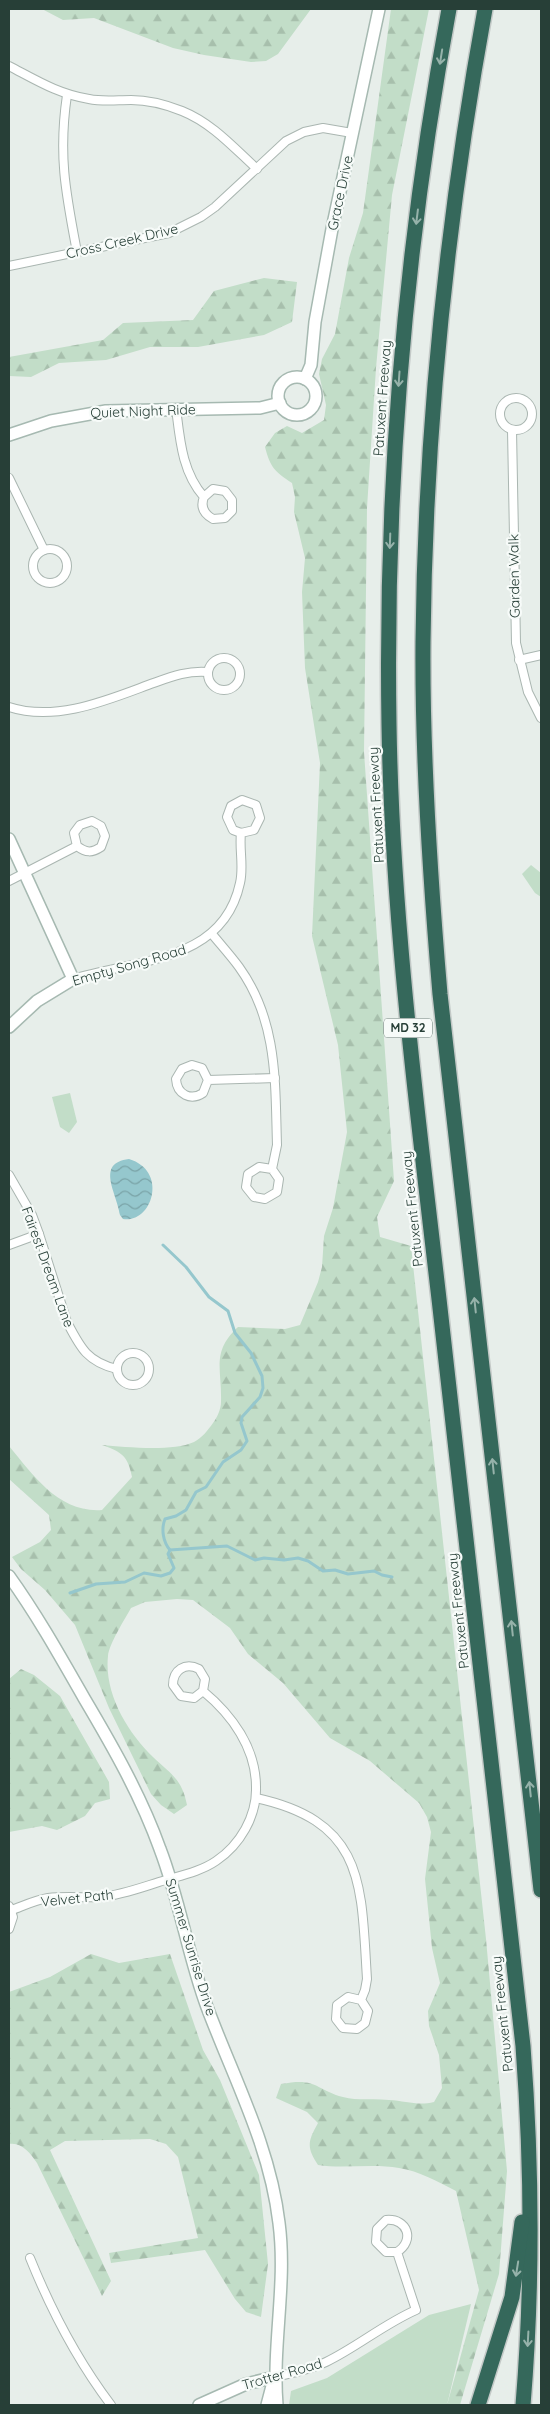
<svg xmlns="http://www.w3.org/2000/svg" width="550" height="2414" viewBox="0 0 550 2414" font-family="Quicksand,sans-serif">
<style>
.green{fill:#c2ddc8}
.forest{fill:url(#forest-firs)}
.water{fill:url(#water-waves)}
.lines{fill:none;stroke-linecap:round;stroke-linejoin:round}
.stream{stroke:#95c7cd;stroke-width:3}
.street-casing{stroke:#aab6b1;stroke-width:10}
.secondary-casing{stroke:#a6b9b1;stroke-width:14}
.highway-casing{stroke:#c3c9c7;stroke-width:18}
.street{stroke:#fff;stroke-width:8}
.secondary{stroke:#fff;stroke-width:11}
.highway{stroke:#35685b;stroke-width:15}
.oneway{stroke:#96b2aa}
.labels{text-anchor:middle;stroke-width:4.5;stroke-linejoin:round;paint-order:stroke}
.shield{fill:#f7fbf9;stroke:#657771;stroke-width:1}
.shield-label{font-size:12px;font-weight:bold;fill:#273f37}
.street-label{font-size:14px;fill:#273f37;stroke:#f7fbf9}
</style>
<defs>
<pattern id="forest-firs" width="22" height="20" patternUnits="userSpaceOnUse" patternTransform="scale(1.25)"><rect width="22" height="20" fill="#c2ddc8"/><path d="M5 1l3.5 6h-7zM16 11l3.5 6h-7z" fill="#a7bfac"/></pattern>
<pattern id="water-waves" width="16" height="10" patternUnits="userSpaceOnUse" patternTransform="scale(1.25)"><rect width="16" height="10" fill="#95c7cd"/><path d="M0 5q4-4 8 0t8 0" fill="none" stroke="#7aa3a7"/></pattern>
</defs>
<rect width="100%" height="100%" fill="#e7eeea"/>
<g class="green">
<path d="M531,865L541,873V897L535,893L522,874Z"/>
<path d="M70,1093L77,1122L69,1133L60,1127L52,1097Z"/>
<path d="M471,2304L447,2405H289L291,2391L327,2378L429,2315Z"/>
</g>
<g class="forest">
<path d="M42,9H311L278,54L266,61L251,62L204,55L173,48L94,18L63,20Z"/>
<path d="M391,9H429L392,195L376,368L367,508L364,752L394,1181L377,1217L380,1237L411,1246L486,1939L507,2171L499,2274L460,2405H447L479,2290L456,2191C438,2182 419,2171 399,2168C373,2163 344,2169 318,2165C306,2147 308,2141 318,2123L307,2112L276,2098L281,2084C317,2077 314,2089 343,2097C358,2101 374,2098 389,2100C406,2101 418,2106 434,2102L442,2088L439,2055L429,2026L428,2011L440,1983L432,1948L425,1879L431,1832L427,1817L419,1803L370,1761L330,1738L283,1683L248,1654L230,1628L193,1600L177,1599L145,1602L131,1608C125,1619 109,1644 108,1656C104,1693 127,1732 153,1757C171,1774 182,1779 187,1805L174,1814L161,1805L151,1794L109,1708L75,1625L45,1590L21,1569L12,1557L40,1542L51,1530L49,1515L9,1479V1446C34,1476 59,1513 102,1510L132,1477C128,1456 122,1452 102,1445C126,1447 172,1452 194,1442C202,1438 208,1430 213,1423C217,1418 221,1409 221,1402C222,1369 211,1352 238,1327L285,1329L300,1325L318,1282L322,1267L324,1236L333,1208L347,1132L338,1045L312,936L320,763L305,668L302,592L305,558L294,512L295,497L292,483C275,472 270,467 265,447L275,433L287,426L302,433L324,420L326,405L319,374L322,359L335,334L349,258L363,213Z"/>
<path d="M264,278L297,282L292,322L264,335L198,347H150L106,360L59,363L31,377L9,376V357L103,340L123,323L193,320L214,291Z"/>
<path d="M21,1669L34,1675L60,1696L109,1782L110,1799L95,1803L85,1816L57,1830L42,1826L9,1832V1679Z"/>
<path d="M91,1954L119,1963L170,1954L203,2050L220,2080L259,2175L268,2264L261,2317L246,2312L235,2299L205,2250L111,2263L109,2253L198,2238L178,2157L166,2144L150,2139L65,2141L50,2150L111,2281L102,2296L37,2163C30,2153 22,2142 9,2144V1992L50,1977Z"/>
</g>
<path class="water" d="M129,1159C169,1171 152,1224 123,1219L120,1215C117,1193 95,1163 129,1159Z"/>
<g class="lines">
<g class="stream">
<path d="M163,1245L186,1267L209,1297L228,1311L235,1333L251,1353L262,1376L263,1388L260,1397L242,1417L241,1423L247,1441L241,1450L223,1462L206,1487L196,1492L186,1510L176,1516L165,1519C161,1529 163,1542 170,1550"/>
<path d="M70,1593L96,1584L125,1582L144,1573L161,1576L170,1573L174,1568L168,1554L170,1550L227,1546L255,1560L264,1558L284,1560L298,1558L308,1561L323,1571L335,1570L348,1574L374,1571L382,1575L392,1577"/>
</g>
<defs>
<g id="street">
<path d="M9,66C36,80 58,94 89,99C103,102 117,100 131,100C147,100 167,105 182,111C212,123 234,148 257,169"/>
<path d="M67,95C58,156 66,194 77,252"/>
<path d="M9,266L169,233L201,217L215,207L286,141L304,132L323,128L352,133"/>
<circle cx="516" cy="414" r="16"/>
<path d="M176,408C180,440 182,472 204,497L213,489L225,491L232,500V511L225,518L213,519C204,514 200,507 204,497"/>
<path d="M512,430L516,643L528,692L541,718"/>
<path d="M9,478L44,550"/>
<circle cx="50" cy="566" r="17"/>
<circle cx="224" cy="674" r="16"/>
<path d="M519,660L541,655"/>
<path d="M9,707C55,722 105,701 148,685C168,678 186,670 208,672"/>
<path d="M9,881L77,846L74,833L80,825L92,821L101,826L105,836L101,847C92,853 86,853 77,846"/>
<path d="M212,934C221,945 231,956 239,967C278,1021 275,1082 277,1145L272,1169L259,1167L248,1174L246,1187L254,1197L265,1199L277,1192L279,1179L272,1169"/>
<path d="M73,979C136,959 223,963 240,883C244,866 239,850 241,833L233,830L227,817L231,806L242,800L256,805L260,818L254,830L241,833"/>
<path d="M208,1080L203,1093C191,1101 177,1095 176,1079L182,1069L192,1065L202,1068L208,1080L275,1078"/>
<path d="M9,1175L32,1215L39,1234L67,1322C80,1347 87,1362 117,1369"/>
<path d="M9,1245L39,1234"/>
<circle cx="133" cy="1369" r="16"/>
<path d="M256,1798C366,1822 361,1885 367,1979L365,1990L361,2000L348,1997L337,2005L336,2019L343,2028L357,2029L365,2023L368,2011L361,2000"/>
<path d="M9,1906L13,1917L9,1929"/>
<path d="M12,1910C23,1906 35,1900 48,1898C65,1896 83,1898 101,1897C121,1895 140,1888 159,1882C178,1876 200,1872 216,1861C240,1845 257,1816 256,1787C256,1748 232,1715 203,1691L194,1698L181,1696L173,1685C173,1670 185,1662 199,1669L205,1679L203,1691"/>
<path d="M30,2258C51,2310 77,2360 111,2405"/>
<path d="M275,2377C292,2373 310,2370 326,2362C357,2347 384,2324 416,2310L397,2252C415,2241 408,2218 386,2220L377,2229L376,2242L386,2252H397"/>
</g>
<g id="secondary">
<circle cx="297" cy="396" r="19"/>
<path d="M305,379L311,365L315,322L332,229L379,9"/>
<path d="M9,435L51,421L106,411L260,408L280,403"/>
<path d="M9,839L73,979L37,1001L9,1027"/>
<path d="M9,1576C37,1615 60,1656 84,1698C113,1747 141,1796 160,1849C180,1901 188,1956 207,2007C234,2079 270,2146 279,2223C287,2284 272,2344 277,2405"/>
<path d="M199,2405L246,2384L275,2377"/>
<path d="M267,2405L272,2386"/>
</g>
<g id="highway">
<path d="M449,9C405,245 385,485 389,725C392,918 417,1108 439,1299C467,1548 495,1797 523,2046C532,2166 533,2285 523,2405"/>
<path d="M485,9C447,218 425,429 423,642C422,759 430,877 440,994L541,1890"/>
<path d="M478,2405L512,2297L522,2222"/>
</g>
</defs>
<use href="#street" class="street-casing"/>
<use href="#secondary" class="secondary-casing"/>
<use href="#highway" class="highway-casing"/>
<use href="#street" class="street"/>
<use href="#secondary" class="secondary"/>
<use href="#highway" class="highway"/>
</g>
<defs><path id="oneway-shaft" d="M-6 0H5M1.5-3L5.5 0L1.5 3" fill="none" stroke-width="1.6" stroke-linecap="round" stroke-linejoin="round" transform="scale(1.25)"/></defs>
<g class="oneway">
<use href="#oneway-shaft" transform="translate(441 57) rotate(99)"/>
<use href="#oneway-shaft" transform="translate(417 217) rotate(97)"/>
<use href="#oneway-shaft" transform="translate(399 379) rotate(94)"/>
<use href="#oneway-shaft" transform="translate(390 541) rotate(92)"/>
<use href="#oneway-shaft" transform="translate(475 1305) rotate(-96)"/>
<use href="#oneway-shaft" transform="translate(493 1466) rotate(-96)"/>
<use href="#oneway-shaft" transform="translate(512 1628) rotate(-96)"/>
<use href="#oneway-shaft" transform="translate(530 1789) rotate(-96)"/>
<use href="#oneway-shaft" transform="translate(517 2269) rotate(99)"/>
<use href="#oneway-shaft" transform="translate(528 2339) rotate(93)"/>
</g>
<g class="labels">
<rect class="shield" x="384" y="1018.5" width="48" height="19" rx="4"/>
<g class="shield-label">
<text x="408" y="1032">MD 32</text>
</g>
<g class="street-label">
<text transform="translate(340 193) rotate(-78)" y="5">Grace Drive</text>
<text transform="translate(122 241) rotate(-13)" y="5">Cross Creek Drive</text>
<text transform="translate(382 398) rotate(-86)" y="5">Patuxent Freeway</text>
<text transform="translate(143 411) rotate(-2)" y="5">Quiet Night Ride</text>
<text transform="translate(514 576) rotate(-91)" y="5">Garden Walk</text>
<text transform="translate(376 805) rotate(-93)" y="5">Patuxent Freeway</text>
<text transform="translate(129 965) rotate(-16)" y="5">Empty Song Road</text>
<text transform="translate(412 1209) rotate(-96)" y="5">Patuxent Freeway</text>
<text transform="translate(48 1267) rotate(70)" y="5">Fairest Dream Lane</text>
<text transform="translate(458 1611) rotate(-96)" y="5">Patuxent Freeway</text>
<text transform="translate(77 1898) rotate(-6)" y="5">Velvet Path</text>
<text transform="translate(191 1947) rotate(73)" y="5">Summer Sunrise Drive</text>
<text transform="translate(502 2014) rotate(-96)" y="5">Patuxent Freeway</text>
<text transform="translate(282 2374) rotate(-16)" y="5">Trotter Road</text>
</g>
</g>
<rect width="550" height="2414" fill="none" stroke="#273f37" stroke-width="20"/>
</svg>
